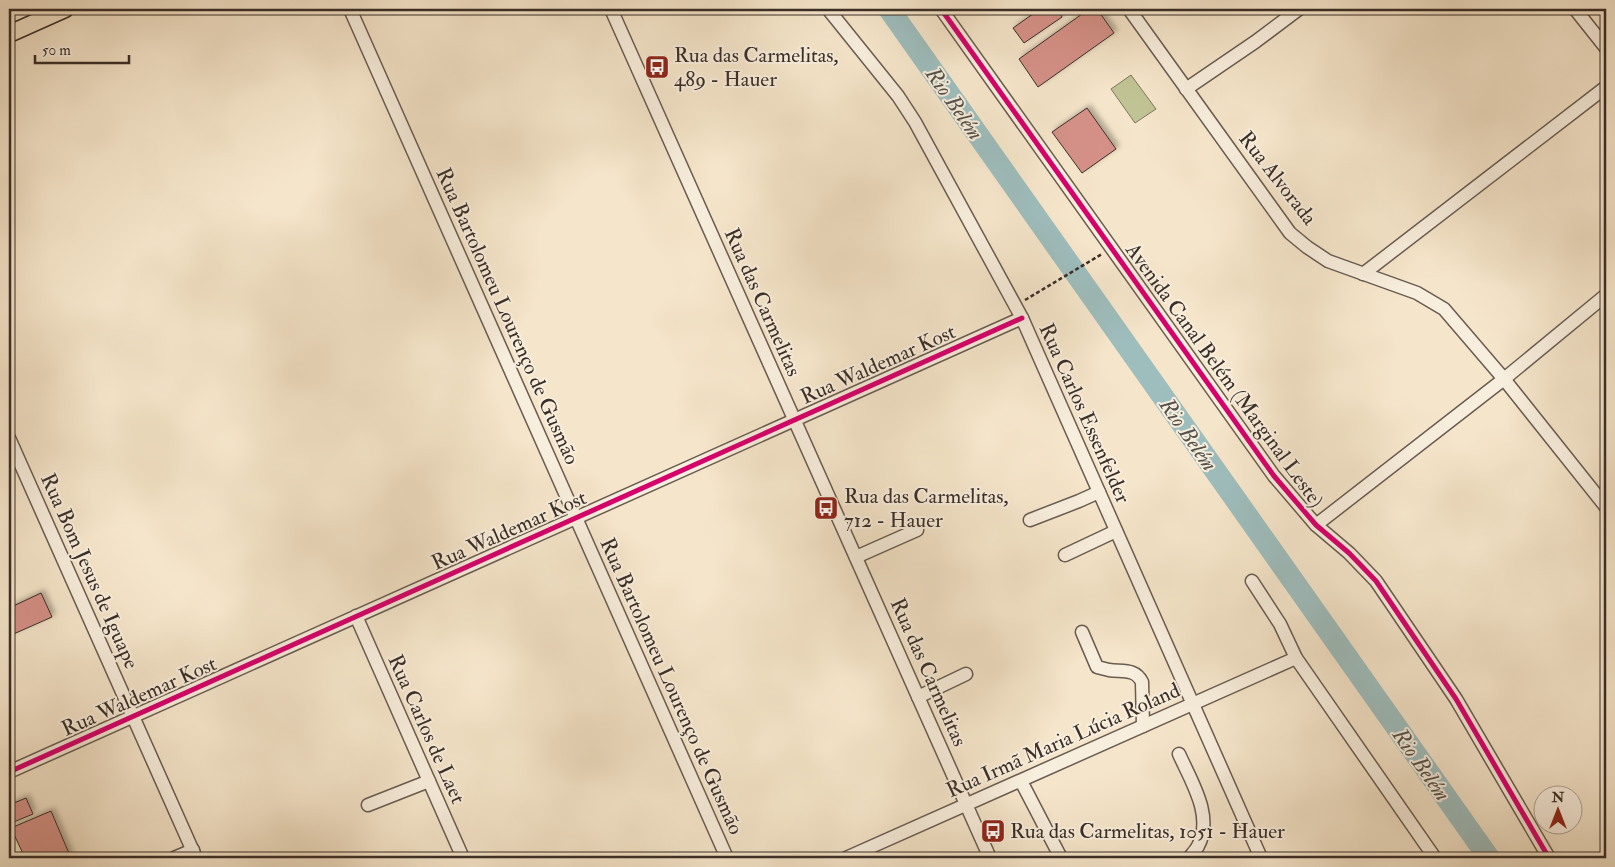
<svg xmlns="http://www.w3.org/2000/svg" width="1615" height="867" viewBox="0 0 1615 867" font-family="'IM FELL Double Pica',serif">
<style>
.green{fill:#c0c394;stroke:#7d785e}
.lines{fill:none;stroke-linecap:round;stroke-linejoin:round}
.river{stroke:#9ebdbd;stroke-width:22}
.building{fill:#d59188;stroke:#3a2e27;filter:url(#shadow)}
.minor-casing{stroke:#695c50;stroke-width:15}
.major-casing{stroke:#3a2e27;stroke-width:19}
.path{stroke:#3a2e27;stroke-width:2.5;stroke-dasharray:4 2.5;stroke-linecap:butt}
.minor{stroke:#f8eedd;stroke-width:12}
.major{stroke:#f5e5ca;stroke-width:16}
.cycleway-casing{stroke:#f8eedd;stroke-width:8}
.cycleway{stroke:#d6006c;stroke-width:5}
.labels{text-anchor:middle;stroke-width:4;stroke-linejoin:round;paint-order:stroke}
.poi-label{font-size:21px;fill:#3a2e27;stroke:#f8eedd;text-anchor:start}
.street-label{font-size:21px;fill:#3a2e27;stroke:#f8eedd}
.water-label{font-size:22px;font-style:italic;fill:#53524c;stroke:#f8eedd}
</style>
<defs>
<filter id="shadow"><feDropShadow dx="3.5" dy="-3.5" stdDeviation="2.5" flood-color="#0004"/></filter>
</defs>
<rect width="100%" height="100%" fill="#f5e5ca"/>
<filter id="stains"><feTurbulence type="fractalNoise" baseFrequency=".004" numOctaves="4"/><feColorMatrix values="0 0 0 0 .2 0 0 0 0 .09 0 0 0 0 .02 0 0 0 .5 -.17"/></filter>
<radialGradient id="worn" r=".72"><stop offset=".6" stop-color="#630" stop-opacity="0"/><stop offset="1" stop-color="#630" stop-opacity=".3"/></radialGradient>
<path class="green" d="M1131,75L1156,109L1135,123L1111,89Z"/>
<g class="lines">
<path class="river" d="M889,9L1489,858"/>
</g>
<g class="building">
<path d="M1040,9H1057L1062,17L1024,43L1013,28Z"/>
<path d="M1089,9H1097L1114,33L1038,87L1019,59Z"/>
<path d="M1087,108L1116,149L1082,173L1052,132Z"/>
<path d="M41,593L52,617L9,636V608Z"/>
<path d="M26,798L33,814L9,824V805Z"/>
<path d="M51,811L71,858H25L11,828Z"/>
</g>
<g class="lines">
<defs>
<g id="minor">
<path d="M350,9L727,858"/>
<path d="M611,9L990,858"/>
<path d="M828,9L898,96L915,122L1022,318L1261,858"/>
<path d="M941,9L1274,476L1316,525L1349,553L1376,581L1456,699L1549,858"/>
<path d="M1129,9L1290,233L1307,247L1328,261L1417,293L1444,309L1504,379L1606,507"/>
<path d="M1575,9L1606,48"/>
<path d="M1186,89L1255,42L1299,9"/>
<path d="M1363,274L1606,87"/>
<path d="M9,438L196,858"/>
<path d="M1030,520L1079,501L1099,492"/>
<path d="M1316,525L1504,379L1606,295"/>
<path d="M1065,555L1116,531"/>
<path d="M856,557L917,530"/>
<path d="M1252,581L1280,624L1296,658L1435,858"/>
<path d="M356,616L463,858"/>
<path d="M1082,632L1097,667C1101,668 1105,669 1109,670C1122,672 1135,668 1142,682L1143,726"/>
<path d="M918,697L966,674"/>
<path d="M1179,754C1191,781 1214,816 1198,846C1196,850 1192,854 1189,858"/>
<path d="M9,772L1022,318"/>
<path d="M1021,781L1061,858"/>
<path d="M368,805L429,781"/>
<path d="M174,858L193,850"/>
<path d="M846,858L1296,658"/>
</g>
<path id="major" d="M9,34L65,9"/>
</defs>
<use href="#minor" class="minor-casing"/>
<use href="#major" class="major-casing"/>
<path class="path" d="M1025,300L1102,254"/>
<use href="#minor" class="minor"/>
<use href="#major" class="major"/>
<defs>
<g id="cycleway">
<path d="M941,9L1274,476L1316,525L1349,553L1376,581L1456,699L1549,858"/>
<path d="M9,772L1022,318"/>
</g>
</defs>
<use href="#cycleway" class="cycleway-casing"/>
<use href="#cycleway" class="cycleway"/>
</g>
<defs>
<symbol id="bus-square" viewBox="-11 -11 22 22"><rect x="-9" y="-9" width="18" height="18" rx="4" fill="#8f2418" stroke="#f8eedd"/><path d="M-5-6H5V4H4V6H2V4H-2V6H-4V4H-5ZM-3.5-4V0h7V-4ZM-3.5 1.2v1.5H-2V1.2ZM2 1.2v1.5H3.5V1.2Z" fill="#fff"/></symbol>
</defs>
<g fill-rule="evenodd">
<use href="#bus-square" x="643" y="53" width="28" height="28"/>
<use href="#bus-square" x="812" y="494" width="28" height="28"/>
<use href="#bus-square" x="979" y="817" width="28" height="28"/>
</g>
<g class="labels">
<g class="poi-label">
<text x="674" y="62">Rua das Carmelitas,<tspan x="674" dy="24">489 - Hauer</tspan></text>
<text x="844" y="503">Rua das Carmelitas,<tspan x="844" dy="24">712 - Hauer</tspan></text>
<text x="1010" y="838">Rua das Carmelitas, 1051 - Hauer</text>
</g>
<g class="street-label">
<text transform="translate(1278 178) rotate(52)" y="7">Rua Alvorada</text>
<text transform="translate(763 302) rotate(66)" y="7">Rua das Carmelitas</text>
<text transform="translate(508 316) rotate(66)" y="7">Rua Bartolomeu Lourenço de Gusmão</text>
<text transform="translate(878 364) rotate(-24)" y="7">Rua Waldemar Kost</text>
<text transform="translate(1225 375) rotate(54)" y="7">Avenida Canal Belém (Marginal Leste)</text>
<text transform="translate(1085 413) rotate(66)" y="7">Rua Carlos Essenfelder</text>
<text transform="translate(509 530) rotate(-24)" y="7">Rua Waldemar Kost</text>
<text transform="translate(90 571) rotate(66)" y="7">Rua Bom Jesus de Iguape</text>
<text transform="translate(929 672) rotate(66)" y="7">Rua das Carmelitas</text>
<text transform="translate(672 686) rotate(66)" y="7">Rua Bartolomeu Lourenço de Gusmão</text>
<text transform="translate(139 696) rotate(-24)" y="7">Rua Waldemar Kost</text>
<text transform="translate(427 729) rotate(66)" y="7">Rua Carlos de Laet</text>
<text transform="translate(1063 740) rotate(-24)" y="7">Rua Irmã Maria Lúcia Roland</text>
</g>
<g class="water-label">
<text transform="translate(955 103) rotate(55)" y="8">Rio Belém</text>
<text transform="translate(1189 434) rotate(55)" y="8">Rio Belém</text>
<text transform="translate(1422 764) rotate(55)" y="8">Rio Belém</text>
</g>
</g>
<rect width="1615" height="867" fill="none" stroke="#f5e5ca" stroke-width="30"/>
<rect x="10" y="10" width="1595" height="847" fill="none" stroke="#3a2e27" stroke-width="2.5"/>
<rect x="15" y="15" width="1585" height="837" fill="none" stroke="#3a2e27"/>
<g transform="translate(1558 810)"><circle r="24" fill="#f8eedd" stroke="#aca194"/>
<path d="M0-4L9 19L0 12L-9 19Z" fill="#8f2418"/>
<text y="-8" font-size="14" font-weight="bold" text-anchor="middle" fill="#3a2e27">N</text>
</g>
<path d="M35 55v8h94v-8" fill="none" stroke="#3a2e27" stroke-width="2.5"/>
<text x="42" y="55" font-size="15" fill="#3a2e27" stroke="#f8eedd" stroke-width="4" paint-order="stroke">50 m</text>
<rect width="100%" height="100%" filter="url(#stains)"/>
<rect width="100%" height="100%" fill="url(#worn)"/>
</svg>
